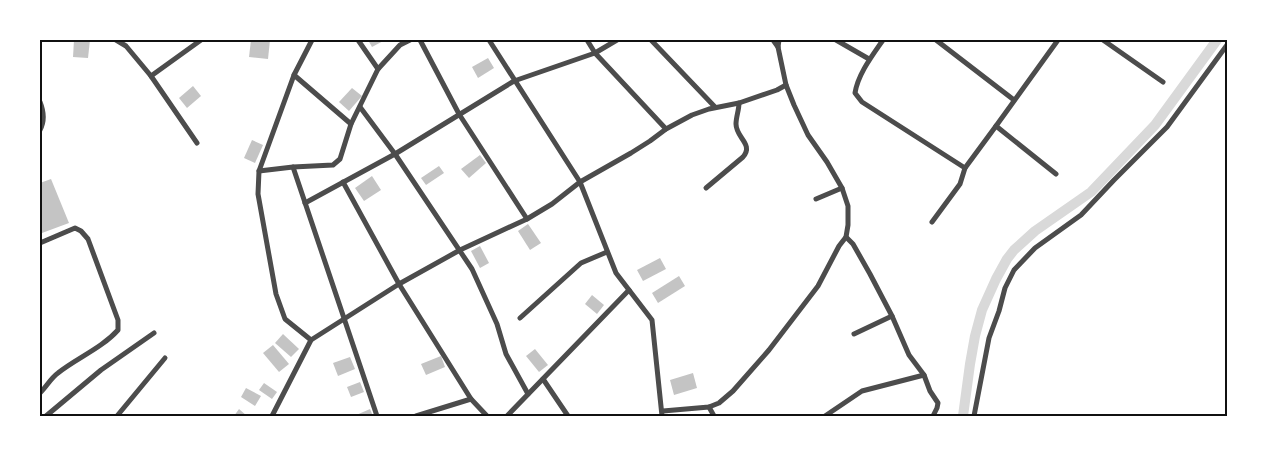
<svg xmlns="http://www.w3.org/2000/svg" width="1267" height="456" viewBox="0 0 1267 456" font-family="'Archivo Narrow',sans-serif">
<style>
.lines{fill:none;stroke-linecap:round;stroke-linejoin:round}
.canal{stroke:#d9d9d9;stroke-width:10}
.building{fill:#c4c4c4}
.minor{stroke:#4c4c4c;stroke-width:5}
.neatline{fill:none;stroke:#111;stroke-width:2}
</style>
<rect width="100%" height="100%" fill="#fff"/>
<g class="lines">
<path class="canal" d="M963,416L970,364L975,336L982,310L996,279L1007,259L1014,250L1035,231L1091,192L1155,125L1217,40"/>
</g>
<g class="building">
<path d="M74,40H90L88,58L73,57Z"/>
<path d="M251,40H270L268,59L249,57Z"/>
<path d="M368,40H385L372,47Z"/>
<path d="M488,58L494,68L478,78L472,67Z"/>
<path d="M193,86L201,96L187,108L179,98Z"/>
<path d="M352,88L362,96L349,111L339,102Z"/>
<path d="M252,140L263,145L255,163L244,158Z"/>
<path d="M480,155L486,163L469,178L461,169Z"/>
<path d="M439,166L444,173L426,185L421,178Z"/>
<path d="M372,176L381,190L364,201L355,188Z"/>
<path d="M51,179L69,223L42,233L40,228V183Z"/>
<path d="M528,224L541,243L530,250L518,231Z"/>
<path d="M480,246L489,263L480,268L471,251Z"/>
<path d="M660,258L666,269L643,281L637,270Z"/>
<path d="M679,276L685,286L658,303L652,293Z"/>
<path d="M592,295L604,305L597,314L585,304Z"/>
<path d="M283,334L299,349L291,357L275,343Z"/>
<path d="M273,345L289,364L279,372L263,353Z"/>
<path d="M535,349L548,365L539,372L526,356Z"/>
<path d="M441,356L445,367L426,375L421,364Z"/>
<path d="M350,357L355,369L338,376L333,363Z"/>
<path d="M693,373L697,388L674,395L670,380Z"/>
<path d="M360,382L364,392L351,397L347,387Z"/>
<path d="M264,383L277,392L272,399L259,390Z"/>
<path d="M246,388L261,396L255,406L241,397Z"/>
<path d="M239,409L247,416H234Z"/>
<path d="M370,409L373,416H354Z"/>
</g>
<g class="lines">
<g class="minor">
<path d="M116,40L126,46L151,76L197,143"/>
<path d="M358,40L378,69"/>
<path d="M420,40L459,114L527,219"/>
<path d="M489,40L580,182L616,273L652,320L662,416"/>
<path d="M587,40L595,53L666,129"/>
<path d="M651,40L715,107"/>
<path d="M773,40L778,47"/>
<path d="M836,40L869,59"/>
<path d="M883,40C872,56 858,74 855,93L862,102L965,168"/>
<path d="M936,40L1014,100"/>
<path d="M1103,40L1163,82"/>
<path d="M294,75L351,124"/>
<path d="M151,76L201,40"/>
<path d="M40,102C44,112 45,121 40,130"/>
<path d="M360,107L395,154L472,269L497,324L506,354L528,394"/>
<path d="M996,126L1056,174"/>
<path d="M293,167L377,416"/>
<path d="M259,171L293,167L333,165L340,159L351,124L378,69L400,45L410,40"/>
<path d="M343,182L399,284L471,399L487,416"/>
<path d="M706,188L743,157C754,144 736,138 736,124C736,117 739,110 739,103"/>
<path d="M816,199L842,188"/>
<path d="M305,203L395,154L514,81L595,53L617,40"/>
<path d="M932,222L960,184L965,168L996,126L1058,40"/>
<path d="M846,237L853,244L870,274L892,316L909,355L924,375L930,391L938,403L937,408L933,416"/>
<path d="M40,243L75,228L81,231L88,239L118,320V330C102,348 77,358 58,373C51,378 46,387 40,393"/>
<path d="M520,318L581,263L607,252"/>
<path d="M854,334L892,316"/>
<path d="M311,340L285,319L276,294L258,194L259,171L294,75L312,40"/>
<path d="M543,379L568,416"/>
<path d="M709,407L714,416"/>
<path d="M663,411L709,407L719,403L733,391L769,350L818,286L839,246L846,237L848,225V206L842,188L827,162L808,135L794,105L786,85L778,47L779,40"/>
<path d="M46,416L101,370L154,333"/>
<path d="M117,416L165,358"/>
<path d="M272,416L311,340L399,284L460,250L527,219L552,204L580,182L631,153L650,141L666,129L692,115L709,109L739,103L777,90L786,85"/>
<path d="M416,416L471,399"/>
<path d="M507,416L629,290"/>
<path d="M825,416L862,391L924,375"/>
<path d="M974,416L989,338L999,311L1005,288L1014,270L1035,248L1081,215L1114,180L1167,127L1227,45"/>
</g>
</g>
<rect width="1267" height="456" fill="none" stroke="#ffffff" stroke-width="82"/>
<rect x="41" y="41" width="1185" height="374" class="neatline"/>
</svg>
